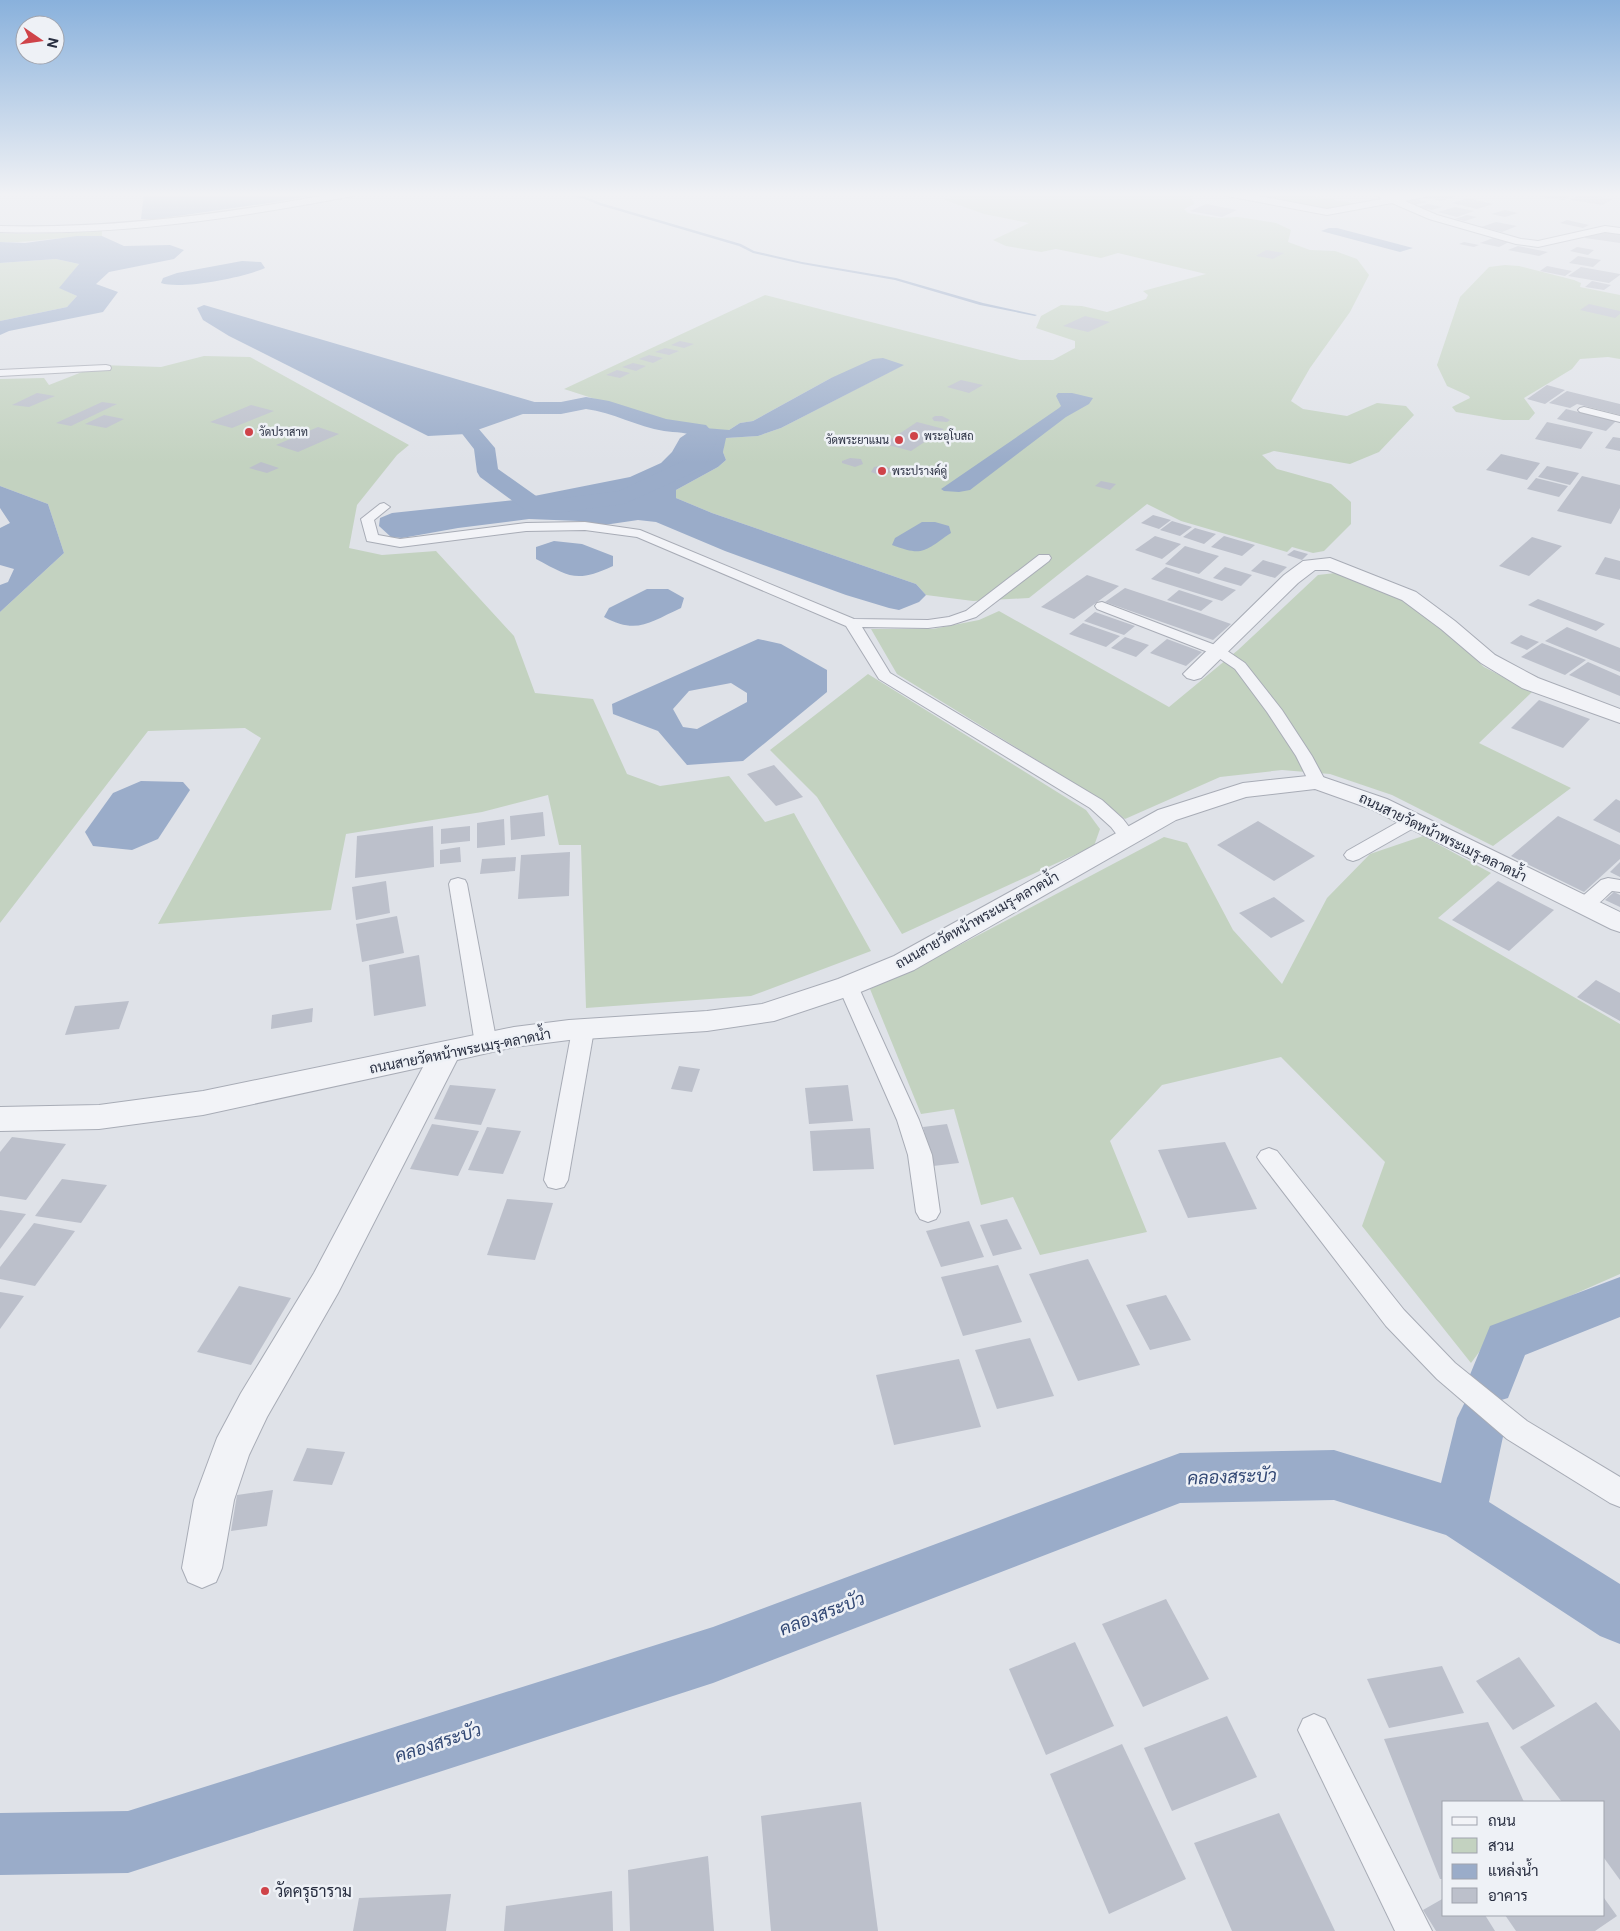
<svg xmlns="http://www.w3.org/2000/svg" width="1620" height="1931" viewBox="0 0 1620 1931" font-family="Roboto,Sarabun,sans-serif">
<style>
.green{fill:#c3d2c0}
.water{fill:#9aacc9;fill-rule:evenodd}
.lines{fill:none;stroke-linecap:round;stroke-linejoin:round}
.stream{fill:#9aacc9;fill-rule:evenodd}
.canal{fill:#9aacc9;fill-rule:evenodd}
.building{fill:#bcc0cb}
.lane-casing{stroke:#a8acb6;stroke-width:2}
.street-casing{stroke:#a8acb6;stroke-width:2}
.lane{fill:#f2f3f7;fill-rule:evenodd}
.street{fill:#f2f3f7;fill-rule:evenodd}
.poi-dot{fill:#cf4349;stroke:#eef1f6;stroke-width:2}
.labels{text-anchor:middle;stroke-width:5;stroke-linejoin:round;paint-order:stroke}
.far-poi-label{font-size:11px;fill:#282e40;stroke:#eef1f6;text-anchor:start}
.street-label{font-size:14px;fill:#282e40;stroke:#eef1f6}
.near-poi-label{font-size:16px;fill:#282e40;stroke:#eef1f6;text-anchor:start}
.near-water-label{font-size:18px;font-style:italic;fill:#324874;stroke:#eef1f6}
</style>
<rect width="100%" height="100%" fill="#dfe2e8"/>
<g class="green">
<path d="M960,193H1190L1194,204L1184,209L1188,213L1218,218L1238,217L1276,223L1291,230L1288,242L1310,250L1335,251L1357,259L1369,275L1350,312L1310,368L1291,401L1303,409L1347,416L1377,403L1406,406L1414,415L1379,452L1350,464L1274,451L1262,455L1277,469L1331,484L1351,502V524L1324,551L1313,553L1292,547L1287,552L1181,521L1147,504L1029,598L973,601L926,595L916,584L712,513L676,498V490L718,467L726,460L723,452L725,438L758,436L781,428L903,365L831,378L753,421L740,423L729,430H720L673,424L564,389L765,295L1020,360H1053L1075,348V341L1036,328L1041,316L1061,305L1082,306L1107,312L1146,299L1148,295L1143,291L1206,274L1118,253L1101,258L1056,249L1041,252L1006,246L993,240L1029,223L984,214L945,200Z"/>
<path d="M1280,193H1295L1359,204L1332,210L1264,198Z"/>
<path d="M102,230V236C68,235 35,243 0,242V233L31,234Z"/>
<path d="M56,259L79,264L60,288L77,296L67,307L0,321V263Z"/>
<path d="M1505,265L1519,266L1574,280L1581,283L1580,287L1620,295V359L1608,357L1580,359L1572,369L1524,398L1535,413L1529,420H1503L1456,412L1452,407L1470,398L1469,396L1447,386L1437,365L1460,297L1489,267Z"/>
<path d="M204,356L250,357L409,445L397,455L357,505L349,548L382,555L436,551L514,636L535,693L593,699L627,774L660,786L729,776L765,822L794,813L871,951L751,996L586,1008L581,845H559L548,795L482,812L346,834L331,910L158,924L261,738L245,728L148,731L0,923V612L64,553L48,504L0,486V379L44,378L49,385L100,365L161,367Z"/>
<path d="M1335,573L1395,595L1442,628L1484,667L1532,692L1479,743L1571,788L1493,846L1392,795L1330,774L1282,770L1220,777L1125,819L1097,797L897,674L871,629H933L979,620L999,611L1169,707L1238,650L1318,575Z"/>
<path d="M868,674L1086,810L1100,829L1094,846L902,934L817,797L770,750Z"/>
<path d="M1423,836L1491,873L1438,918L1620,1024V1274L1497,1328L1471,1363L1362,1226L1385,1162L1281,1057L1162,1085L1110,1141L1147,1232L1040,1255L1013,1197L981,1205L954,1109L921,1114L870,989L918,967L1164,837L1187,843L1233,930L1282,984L1327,898L1370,854Z"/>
</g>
<g class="water">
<path d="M144,193H326L276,202L157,219H141Z"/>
<path d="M1329,228H1337L1413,248L1400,252L1321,231Z"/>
<path d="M77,236H102L124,246L170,245L184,250L174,259L109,272L96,284L118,292L103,312L9,331L0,335V321L67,307L77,296L59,288L79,264L56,259L0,263V242L25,243Z"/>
<path d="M242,261L261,262L265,268C245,277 181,290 161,283L163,278L177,273Z"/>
<path d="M204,305L538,403L537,409L466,434L428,436L229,336L203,320L197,308Z"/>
<path d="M883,358L904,365L781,428L758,436L726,438L723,452L726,460L718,467L676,490V498L712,513L916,584L926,595L919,602L899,610L889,608L846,595L725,551L656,522L638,520L604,525L579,521L529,519L458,528L402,538L391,537L379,526L380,518L392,513L514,500L630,477L661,463L672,452L680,438L689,432L705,428L729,430L740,423L753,421L831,378L873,359Z"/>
<path d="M1058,393H1072L1093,398L1089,404L1066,417L970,490L959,492L944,491L941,489L1059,408L1061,406L1056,396Z"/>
<path d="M0,486L48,504L64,553L0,612V585L8,582L14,569L0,565V528L10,523L0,508Z"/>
<path d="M922,522H935L949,526L951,533C924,551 924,557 892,545L895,538Z"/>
<path d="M554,541L582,544L613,556V566C576,583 570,577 536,559V547Z"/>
<path d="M647,589H668L684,598L681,608C650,622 637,635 604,617L609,608Z"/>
<path d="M758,639L781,644L827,670V692L743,761L687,765L658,731L613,714L612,704ZM731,683L747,693V702L697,729L683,727L673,709L689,691Z"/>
<path d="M141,781L183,782L190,790L158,839L132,850L93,846L85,832L113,793Z"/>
</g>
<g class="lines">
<path class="stream" d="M560,193L586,197L601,203L741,244L754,251L802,262L896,278L983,303L1037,315L1035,316L980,305L895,280L802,264L753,253L739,246L599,205L585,199Z"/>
<g class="canal">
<path d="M586,397L609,401L666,419L706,425L718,438L704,468L624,504L555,513L533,512L525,510L480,477L477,472L474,449L456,426L459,422L502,402H561ZM586,409C613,412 637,427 664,431C675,433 689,431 697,439L687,459L619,491L555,499L539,498L498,469L495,448L478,428L506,414H561Z"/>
<path d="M1620,1277V1317L1525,1355L1508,1398L1498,1401L1507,1418L1489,1502L1620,1584V1644L1600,1636L1446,1535L1334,1500L1180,1503L713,1683L128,1873L0,1875V1813L128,1811L713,1627L1180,1453L1334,1450L1441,1483L1457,1418L1465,1402L1475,1398L1467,1382L1490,1326Z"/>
</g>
</g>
<g class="building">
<path d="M1441,193H1442L1457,196L1441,201L1425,197Z"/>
<path d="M1547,193H1568L1574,194L1564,200L1541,197Z"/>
<path d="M1581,193H1605L1599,197L1612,199L1603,205L1570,200Z"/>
<path d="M1468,198L1493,204L1477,209L1452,203Z"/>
<path d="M1416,199L1427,202L1414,205L1403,201Z"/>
<path d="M1206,204L1237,210L1222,217L1190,211Z"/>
<path d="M1428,204L1442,207L1432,210L1418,207Z"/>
<path d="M1455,207L1474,211L1457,217L1438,212Z"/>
<path d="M1505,210L1518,213L1505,217L1491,214Z"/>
<path d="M1467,215L1477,217L1465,221L1455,219Z"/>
<path d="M1567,220L1589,225L1583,228L1560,223Z"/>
<path d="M1496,222L1517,226L1502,232L1481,227Z"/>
<path d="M1610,231L1620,232V243L1585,238L1586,236Z"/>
<path d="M1493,238L1511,241L1499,247L1480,243Z"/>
<path d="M1464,242L1479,245L1474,247L1459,244Z"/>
<path d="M1518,246L1548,252L1539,256L1508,250Z"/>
<path d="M1577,247L1594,250L1588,255L1570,251Z"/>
<path d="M1266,250L1284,253L1273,259L1256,256Z"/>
<path d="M1578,256L1601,260L1593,267L1569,263Z"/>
<path d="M1547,266L1572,271L1565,276L1540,271Z"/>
<path d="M1581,267L1620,274V275L1609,283L1568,276Z"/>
<path d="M1592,281L1611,285L1604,290L1585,287Z"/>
<path d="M1589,304L1620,311V314L1615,318L1580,310Z"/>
<path d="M1085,316L1110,322L1088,332L1063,326Z"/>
<path d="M680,341L694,344L684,348L671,345Z"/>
<path d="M665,348L679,351L669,355L655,352Z"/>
<path d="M649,355L663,358L653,363L639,359Z"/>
<path d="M633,363L646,366L636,371L622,367Z"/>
<path d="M617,370L630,373L620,378L606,375Z"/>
<path d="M961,380L983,385L969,393L947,387Z"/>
<path d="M1547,385L1565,390L1545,404L1527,399Z"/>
<path d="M1567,391L1620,404V415L1577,404L1570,408L1549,403Z"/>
<path d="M37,393L55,396L29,407L12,405Z"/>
<path d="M102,402L117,404L71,426L56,423Z"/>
<path d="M251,405L274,411L232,428L210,422Z"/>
<path d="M1566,409L1616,421L1606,431L1557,419Z"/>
<path d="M104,415L124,419L106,428L85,424Z"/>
<path d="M935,416H942L950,420L947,422L934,421L932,418Z"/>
<path d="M917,422L944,429L911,451L884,444Z"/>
<path d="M1547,422L1593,432L1581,449L1535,439Z"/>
<path d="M318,427L339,434L298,452L276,445Z"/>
<path d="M1613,437L1620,438V451L1605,448Z"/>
<path d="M1501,454L1540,463L1527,480L1486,470Z"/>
<path d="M850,458L861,459L863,464L855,467L842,463V461Z"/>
<path d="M261,462L279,468L267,473L249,468Z"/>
<path d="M879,466L890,468L893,472L879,475L871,472L874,467Z"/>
<path d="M1547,466L1579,473L1570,485L1538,477Z"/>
<path d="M1582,476L1620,485V508L1611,524L1557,511Z"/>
<path d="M1536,478L1568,486L1559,497L1527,489Z"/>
<path d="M1101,481L1116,484L1110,490L1095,486Z"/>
<path d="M1153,515L1171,520L1159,529L1141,523Z"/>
<path d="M1172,521L1192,527L1180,536L1160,530Z"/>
<path d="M1195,528L1216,534L1204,544L1183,537Z"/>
<path d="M1155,536L1181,544L1162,559L1135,550Z"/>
<path d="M1224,536L1255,545L1242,556L1211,547Z"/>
<path d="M1532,537L1562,546L1529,576L1499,566Z"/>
<path d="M1185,546L1219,556L1199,574L1165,564Z"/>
<path d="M1294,550L1308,554L1302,560L1287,555Z"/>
<path d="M1605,557L1620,561V580L1595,574Z"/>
<path d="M1263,560L1287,567L1275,578L1251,571Z"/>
<path d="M1166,567L1236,590L1222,601L1151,579Z"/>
<path d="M1225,567L1252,575L1241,586L1213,578Z"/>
<path d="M1087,575L1119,586L1074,619L1041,607Z"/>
<path d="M1125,588L1197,612L1231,624L1213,640L1105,602Z"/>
<path d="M1179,590L1213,601L1201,611L1167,600Z"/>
<path d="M1538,599L1605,624L1596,631L1528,605Z"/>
<path d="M1095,612L1135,626L1124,635L1084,621Z"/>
<path d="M1083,623L1120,636L1106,647L1069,634Z"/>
<path d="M1567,627L1620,648V672L1545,641Z"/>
<path d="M1521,635L1539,642L1527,650L1510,643Z"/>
<path d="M1125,637L1149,645L1136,657L1111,648Z"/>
<path d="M1167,639L1202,652L1186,666L1150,653Z"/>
<path d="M1542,643L1586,660L1565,675L1521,657Z"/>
<path d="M1588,662L1620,676V696L1569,675Z"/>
<path d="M1539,700L1590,719L1563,748L1511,728Z"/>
<path d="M774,765L803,797L776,806L747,774Z"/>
<path d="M1616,799L1620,801V833L1593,820Z"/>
<path d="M543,812L545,836L511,840L510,816Z"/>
<path d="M1558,816L1620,845V859L1584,892L1511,856Z"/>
<path d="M504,819L505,845L477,848V823Z"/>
<path d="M1258,821L1315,856L1274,881L1217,845Z"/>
<path d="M433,826L434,867L355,878L357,836Z"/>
<path d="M470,826V841L441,844V829Z"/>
<path d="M460,847L461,862L440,864V850Z"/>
<path d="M570,852L569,896L518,899L521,855Z"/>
<path d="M516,857L515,871L480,874L482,859Z"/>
<path d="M1620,862V877L1610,872Z"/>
<path d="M386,881L390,913L356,920L352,887Z"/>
<path d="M1498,881L1554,910L1509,951L1452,920Z"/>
<path d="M1614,892L1620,895V907L1605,900Z"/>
<path d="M1274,897L1305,921L1271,938L1239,913Z"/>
<path d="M397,916L404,953L362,962L356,924Z"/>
<path d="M419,955L426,1006L374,1016L369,965Z"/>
<path d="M1596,980L1620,993V1021L1577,997Z"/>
<path d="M129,1001L119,1029L65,1035L75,1006Z"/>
<path d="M313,1008L312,1022L271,1029L272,1015Z"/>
<path d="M679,1066L700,1069L692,1092L671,1089Z"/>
<path d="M450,1085L496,1089L481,1125L434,1119Z"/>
<path d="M848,1085L853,1121L809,1124L805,1088Z"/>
<path d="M432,1124L479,1131L458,1176L410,1169Z"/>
<path d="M947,1124L959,1163L933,1166L923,1127Z"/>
<path d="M487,1127L521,1131L503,1174L468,1170Z"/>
<path d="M870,1128L874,1169L813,1171L810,1131Z"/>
<path d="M12,1137L66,1144L26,1200L0,1196V1152Z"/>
<path d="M1225,1142L1257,1209L1188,1218L1158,1150Z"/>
<path d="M62,1179L107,1185L81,1223L35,1216Z"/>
<path d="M507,1199L553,1203L535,1260L487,1255Z"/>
<path d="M0,1210L26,1214L0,1249Z"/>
<path d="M1007,1219L1022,1249L993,1256L980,1225Z"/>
<path d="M969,1221L984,1257L941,1267L926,1231Z"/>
<path d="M34,1223L75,1231L35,1286L0,1279V1267Z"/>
<path d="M1088,1259L1140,1365L1078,1381L1029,1274Z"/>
<path d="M998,1265L1022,1322L963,1336L941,1277Z"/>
<path d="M239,1286L291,1298L251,1365L197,1352Z"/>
<path d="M0,1292L24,1296L0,1329Z"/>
<path d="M1166,1295L1191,1340L1150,1350L1126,1305Z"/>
<path d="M1030,1338L1054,1396L997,1409L975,1350Z"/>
<path d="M959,1359L981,1427L894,1445L876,1375Z"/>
<path d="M307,1448L345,1452L332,1485L293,1481Z"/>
<path d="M273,1490L267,1526L231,1531L237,1495Z"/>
<path d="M1166,1599L1209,1679L1143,1707L1102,1624Z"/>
<path d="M1075,1642L1114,1726L1046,1755L1009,1669Z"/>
<path d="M1519,1657L1555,1706L1513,1730L1476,1681Z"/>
<path d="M1442,1666L1464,1713L1389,1728L1367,1679Z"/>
<path d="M1596,1702L1620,1731V1880L1604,1858V1802H1562L1520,1747Z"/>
<path d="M1227,1716L1257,1777L1172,1811L1144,1748Z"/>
<path d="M1488,1722L1524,1802H1444V1879H1440L1384,1739Z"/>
<path d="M1122,1744L1186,1879L1109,1914L1050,1774Z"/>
<path d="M861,1802L878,1931H771L761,1816Z"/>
<path d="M1279,1813L1335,1931H1232L1194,1843Z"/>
<path d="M708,1856L714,1931H630L628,1870Z"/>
<path d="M612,1891L613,1931H504L506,1906Z"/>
<path d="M451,1894L446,1931H353L359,1898Z"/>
<path d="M1444,1898V1915H1485L1495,1931H1436L1423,1910Z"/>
<path d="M1604,1898L1617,1916L1595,1931H1516L1505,1915H1604Z"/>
</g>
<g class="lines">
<defs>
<g id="lane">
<path d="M106,365L110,366L111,368L110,370L0,376V370Z"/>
<path d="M1584,407L1620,416V422L1580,412L1578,410L1580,408Z"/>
<path d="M384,503L390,507L374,520L378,535L400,539L526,523L585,522L640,530L854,619L928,620L949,617L966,611L1039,555H1049L1051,558L1049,561L976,617L951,625L928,628L862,627L890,673L1102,800L1123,819L1136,836L1133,840L1127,841L1121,840L1111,827L1090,808L879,679L846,626L637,537L585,530L526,531L400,547L367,541L361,519L380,504Z"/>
<path d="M1102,602L1223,648L1245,663L1282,710L1312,756L1326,782L1323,786H1311L1296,756L1267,712L1235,669L1213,654L1097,609L1095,606L1097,603Z"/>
<path d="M1413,816L1419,817L1422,821L1419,825L1359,859L1353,861L1347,859L1344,855L1347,851L1407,817Z"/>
<path d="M458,878L465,880L467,884L497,1044L494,1049L486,1052L478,1049L475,1044L449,884L451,880Z"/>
<path d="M1608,878L1620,880V892L1612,891C1602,900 1592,913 1577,909L1574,905L1577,901L1601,880Z"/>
<path d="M848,979L855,981L858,986L919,1120L932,1155L940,1212L936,1219L928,1222L920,1219L916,1212L908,1155L897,1120L838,986L841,981Z"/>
<path d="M583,1022L590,1025L594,1030L568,1180L564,1187L556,1189L548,1187L544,1180L572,1030L576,1025Z"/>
<path d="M1269,1148L1277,1151L1404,1310L1455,1363L1527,1421L1620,1477V1507L1610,1503L1507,1439L1437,1379L1386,1326L1261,1163L1257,1157L1261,1151Z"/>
<path d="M1314,1714L1325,1719L1432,1931H1395L1298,1730L1303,1719Z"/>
</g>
<g id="street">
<path d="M336,193H358L353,196C237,218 118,236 0,232V226C112,229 226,214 336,193Z"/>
<path d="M1222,193H1244L1327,209L1382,199L1373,193H1387L1395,196L1412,193H1435L1434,195L1405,201L1437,215L1521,239L1538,241L1605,226L1620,228V234L1605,232L1538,247L1516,244L1429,219L1392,203L1327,215L1227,196Z"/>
<path d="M1330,558L1416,592L1455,621L1495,655L1538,678L1620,709V723L1522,688L1481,663L1441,629L1402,600L1328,570H1315L1298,583L1201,678L1194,680L1187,678L1183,674L1187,670L1284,575L1303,561Z"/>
<path d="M1317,775L1387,799L1620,912V932L1611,929L1371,809L1315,789L1246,797L1176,820L914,970L858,993L774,1021L707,1031L569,1040L514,1047L457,1060L338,1293L267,1417L249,1455L234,1500L222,1568L216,1582L202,1588L188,1582L182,1568L194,1500L217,1438L241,1393L314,1273L423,1067L203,1115L99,1129L0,1131V1107L99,1105L203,1091L514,1027L569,1020L707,1011L762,1004L838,979L894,956L1158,810L1243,783Z"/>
</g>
</defs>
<use href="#lane" class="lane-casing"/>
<use href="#street" class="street-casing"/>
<use href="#lane" class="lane"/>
<use href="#street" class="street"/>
</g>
<linearGradient id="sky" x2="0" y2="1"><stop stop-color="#89b1dc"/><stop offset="0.42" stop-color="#f1f2f5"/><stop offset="1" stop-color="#f1f2f5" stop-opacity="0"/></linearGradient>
<rect width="1620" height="463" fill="url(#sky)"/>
<g class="poi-dot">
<circle cx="249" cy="432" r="5"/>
<circle cx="914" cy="436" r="5"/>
<circle cx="899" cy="440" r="5"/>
<circle cx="882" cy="471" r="5"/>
<circle cx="265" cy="1891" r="5"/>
</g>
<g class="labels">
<g class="far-poi-label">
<text x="259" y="436">วัดปราสาท</text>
<text x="924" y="440">พระอุโบสถ</text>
<text x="889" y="444" text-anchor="end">วัดพระยาแมน</text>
<text x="892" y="475">พระปรางค์คู่</text>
</g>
<g class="street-label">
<text transform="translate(1443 837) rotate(26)" y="5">ถนนสายวัดหน้าพระเมรุ-ตลาดน้ำ</text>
<text transform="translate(977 920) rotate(-29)" y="5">ถนนสายวัดหน้าพระเมรุ-ตลาดน้ำ</text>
<text transform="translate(460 1051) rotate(-11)" y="5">ถนนสายวัดหน้าพระเมรุ-ตลาดน้ำ</text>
</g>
<g class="near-poi-label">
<text x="275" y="1897">วัดครุธาราม</text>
</g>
<g class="near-water-label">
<text transform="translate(1232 1477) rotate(-2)" y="6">คลองสระบัว</text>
<text transform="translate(822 1614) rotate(-21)" y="6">คลองสระบัว</text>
<text transform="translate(438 1743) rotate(-18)" y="6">คลองสระบัว</text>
</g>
</g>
<rect x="1442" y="1801" width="162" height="115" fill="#eef1f6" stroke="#9fa3ad"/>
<rect x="1452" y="1817" width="25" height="8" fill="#f2f3f7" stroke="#9fa3ad"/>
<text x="1488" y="1826" font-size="15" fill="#282e40">ถนน</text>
<rect x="1452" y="1838" width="25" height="15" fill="#c3d2c0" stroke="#9fa3ad"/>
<text x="1488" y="1851" font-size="15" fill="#282e40">สวน</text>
<rect x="1452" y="1864" width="25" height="15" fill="#9aacc9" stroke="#9fa3ad"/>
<text x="1488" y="1876" font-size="15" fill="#282e40">แหล่งน้ำ</text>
<rect x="1452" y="1888" width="25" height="15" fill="#bcc0cb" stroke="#9fa3ad"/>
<text x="1488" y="1901" font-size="15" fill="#282e40">อาคาร</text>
<g transform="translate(40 40) rotate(103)"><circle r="24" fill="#eef1f6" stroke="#9fa3ad"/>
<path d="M0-4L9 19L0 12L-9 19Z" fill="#cf4349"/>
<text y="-8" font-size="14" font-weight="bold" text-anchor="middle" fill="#282e40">N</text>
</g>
</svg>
